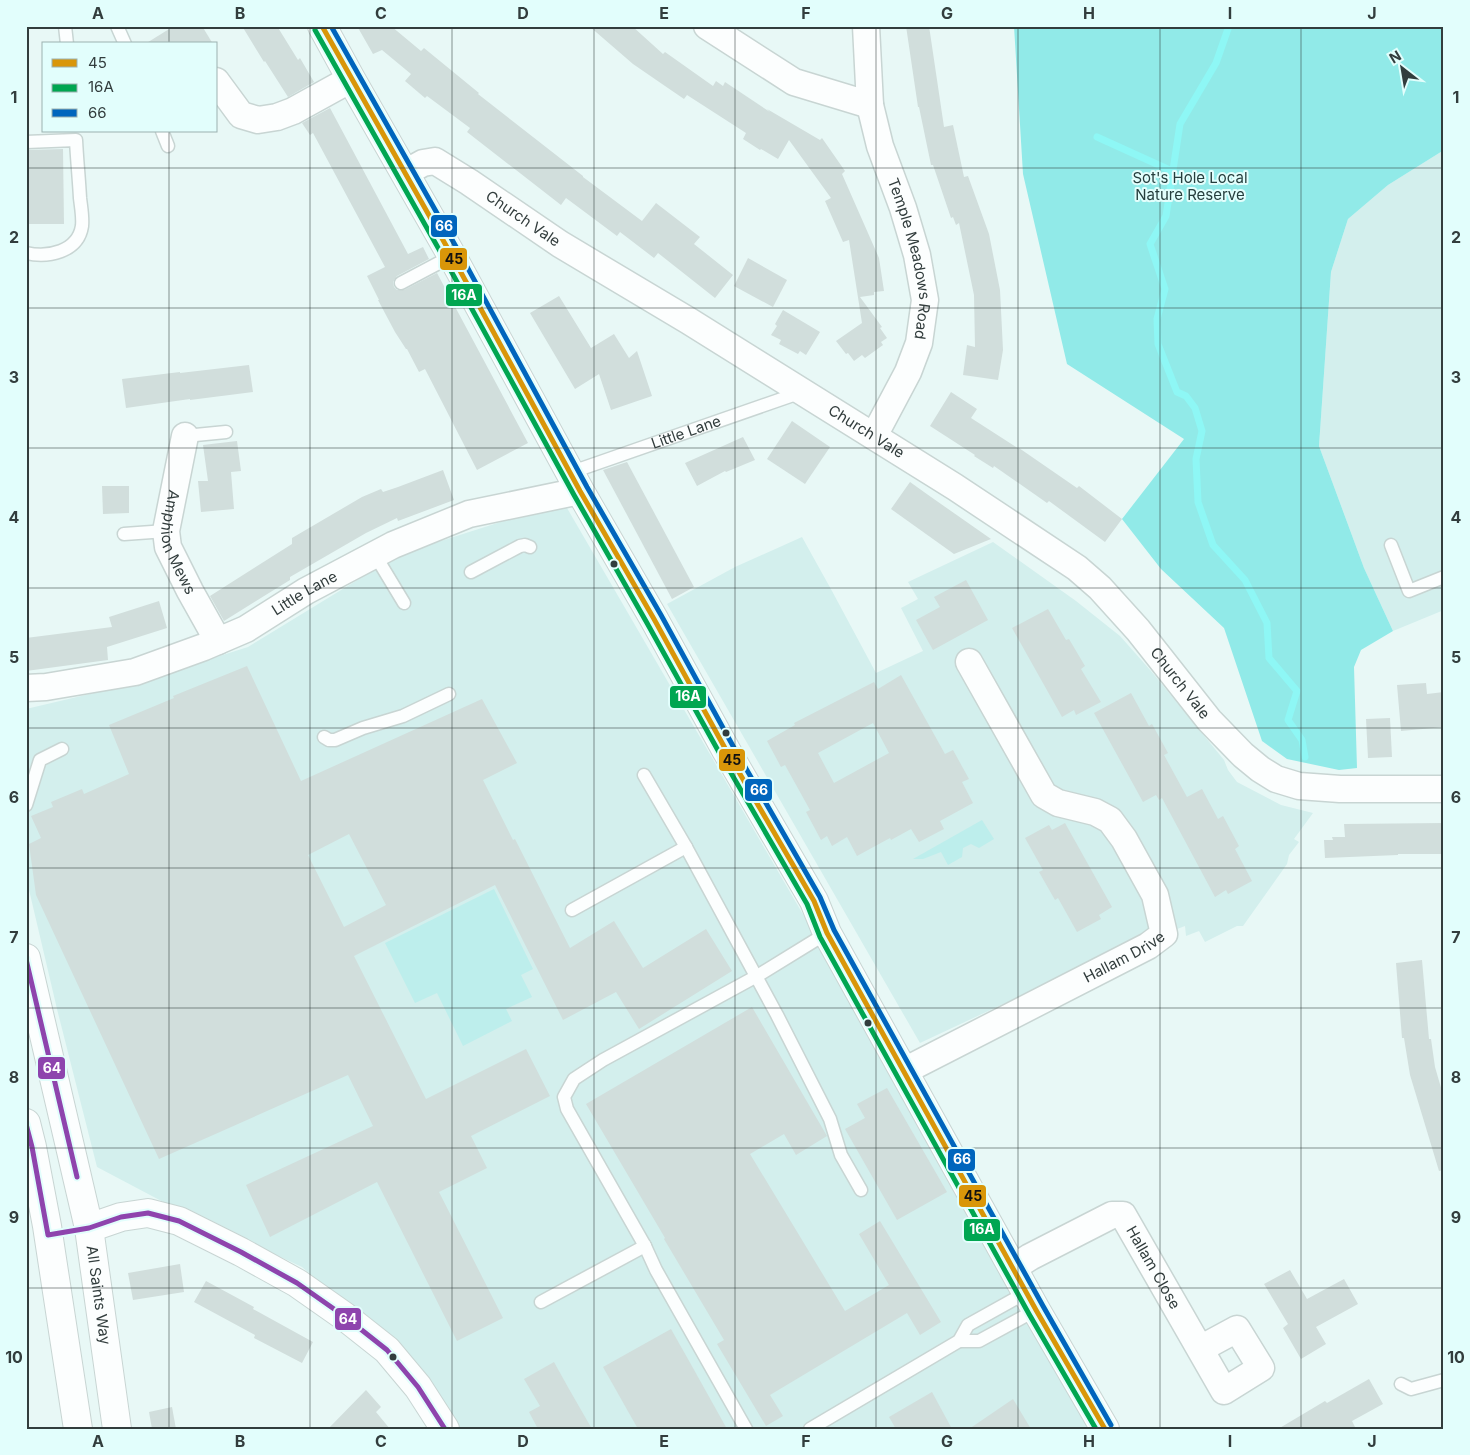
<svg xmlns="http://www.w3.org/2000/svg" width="1470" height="1455" viewBox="0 0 1470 1455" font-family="Inter,sans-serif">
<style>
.built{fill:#d3efed}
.green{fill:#bdeeec}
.forest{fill:#91eae8}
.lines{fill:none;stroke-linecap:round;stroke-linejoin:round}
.stream{stroke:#8ef7f5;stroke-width:7}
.building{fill:#d1dedc;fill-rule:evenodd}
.service-casing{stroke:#c8d5d3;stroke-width:15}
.minor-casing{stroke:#c8d5d3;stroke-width:29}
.tertiary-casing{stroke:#c8d5d3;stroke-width:30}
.trunk-casing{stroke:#c8d5d3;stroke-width:30}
.service{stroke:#fcfefe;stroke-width:12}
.minor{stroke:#fcfefe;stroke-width:26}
.tertiary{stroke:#fcfefe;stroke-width:28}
.trunk{stroke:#fcfefe;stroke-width:28}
.bus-1-casing{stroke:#e2fefc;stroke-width:9}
.bus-2-casing{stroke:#e2fefc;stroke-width:9}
.bus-3-casing{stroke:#e2fefc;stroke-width:9}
.bus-4-casing{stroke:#e2fefc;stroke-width:9}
.bus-1{stroke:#d99609;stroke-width:5}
.bus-2{stroke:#00a651;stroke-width:5}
.bus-3{stroke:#0065bd;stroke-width:5}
.bus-4{stroke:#8e44ad;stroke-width:5}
.grid{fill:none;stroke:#323d3d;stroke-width:1;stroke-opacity:0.55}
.bus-dot{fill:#323d3d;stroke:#e2fefc;stroke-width:2}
.labels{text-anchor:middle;stroke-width:4;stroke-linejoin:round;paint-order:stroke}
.park-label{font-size:15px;fill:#253e3d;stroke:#e2fefc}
.street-label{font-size:15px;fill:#323d3d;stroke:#e2fefc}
.line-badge{stroke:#e2fefc;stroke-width:2}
.badge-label{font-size:14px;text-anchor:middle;font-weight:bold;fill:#fff}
.pale-badge-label{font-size:14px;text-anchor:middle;font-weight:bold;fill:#111}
.neatline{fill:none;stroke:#323d3d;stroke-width:2}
.grid-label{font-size:16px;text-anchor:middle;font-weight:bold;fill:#323d3d}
</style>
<rect width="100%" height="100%" fill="#e8f8f6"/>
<g class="built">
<path d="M1444,150V610L1393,631L1364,568L1319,446L1331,272L1348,219L1388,185Z"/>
<path d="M567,508L808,923L1091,1429H454L396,1348L302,1267L169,1205L97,1167L57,1009L26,877V709L128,685L248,647L400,554L532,512Z"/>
<path d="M802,537L832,591L876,673L923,651L901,608L918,599L908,582L993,542L1076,601L1120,636L1151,671L1224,760L1228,770L1237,782L1281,805L1313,813L1294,839L1299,842L1289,855L1287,864L1243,926H1237L1205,942L1199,931L1186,936L1185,926L1164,934L1018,997L920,1043L667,604L735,567Z"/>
</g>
<g class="green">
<path d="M982,820L994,839L979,848L971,844L963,848L962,857L948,865L941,852L923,859H913Z"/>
<path d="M494,889L533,969L521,975L532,997L506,1009L512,1021L463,1046L437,993L415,1003L385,943Z"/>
</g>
<path class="forest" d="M1014,26H1444V150L1388,185L1348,219L1331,272L1319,446L1364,568L1393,631L1361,650L1354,667L1357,768L1339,770L1287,759L1262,741L1224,628L1161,569L1122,519L1184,439L1067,364L1023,174Z"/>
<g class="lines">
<g class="stream">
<path d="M1229,26L1216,63L1180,124L1166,216L1150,244L1165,289L1157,319L1158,344L1177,392L1186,396L1195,408L1202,431L1196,459L1198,502L1213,545L1245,580L1267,623L1269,658L1297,691L1288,720L1302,740L1305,757"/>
<path d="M1097,137L1172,171"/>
</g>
</g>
<g class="building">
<path d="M174,26H202L213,44H145Z"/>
<path d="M242,26H277L298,60L300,58L314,82L288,97L265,61L264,62Z"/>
<path d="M357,26H391L421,51L424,48L479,93L478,94L583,176V177L642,221L656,203L700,237L694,244L733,275L715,298L658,253L654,258L620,232L617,236L566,198L561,205L467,132L470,128L427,96L425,98L405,81L411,74L382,50L373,54Z"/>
<path d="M589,26H632L663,54L665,52L713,86L716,81L723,86L725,82L770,112L767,109L820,140L822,138L845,171L842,174L879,258L884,291L874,292V295L860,297L882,327L880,328L887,338L881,342L883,345L865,358L862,355L854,361L848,353L846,354L836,341L862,323L849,240L843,242L825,201L831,198L789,140L778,159L761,149L760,150L743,139L746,133L687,95L684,99L665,86L633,64Z"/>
<path d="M906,26H929L944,127L953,125L964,177L968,176L989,234L1000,290L1003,350L998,380L963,375L967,345L975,347L974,295L959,223L956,225L953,217L951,218L933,165H931L919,107H918Z"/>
<path d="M330,108L408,254L423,247L429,259L397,276L393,282L394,287L397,290H404L437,273L528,443L477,470L425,369L419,372L407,349H406L395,332L378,300H379L367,276L385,267L313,133L310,135L302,123Z"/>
<path d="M63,149L64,224H26V150Z"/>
<path d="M748,258L787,280L773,307L734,286Z"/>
<path d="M559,296L591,348L614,334L629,358L637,351L652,396L611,410L599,374L575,389L530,313Z"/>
<path d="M783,310L820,332L806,355L800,351L798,354L779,344L781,340L771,335L777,326L775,324Z"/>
<path d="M249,365L253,392L190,400V399L126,408L122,379L180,372V373Z"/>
<path d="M951,392L977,409L971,418L1019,449V448L1077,488L1079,486L1122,519L1105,542L1049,501L1047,503L994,466L993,468L974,456L975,455L930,426Z"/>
<path d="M792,421L830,447L805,484L767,459Z"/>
<path d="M743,437L755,460L726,472L725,471L697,486L685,463Z"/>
<path d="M237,441L241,471L231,472L234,509L201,512L198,481H208L203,445Z"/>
<path d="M627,462L694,587L672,599L603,470Z"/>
<path d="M443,470L454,500L398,521L397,518L366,533L290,577V580L224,621L210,596L292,544V538L362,497L381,489L383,492L398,487Z"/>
<path d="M910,482L931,497L991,539L954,554L891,509Z"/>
<path d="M102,486H129V513L103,514Z"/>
<path d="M966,580L988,620L933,650L916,620L940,607L934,597Z"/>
<path d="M159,601L167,628L107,647L108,660L26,671V638L112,627L109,617Z"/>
<path d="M1048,609L1066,640L1069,639L1085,666L1081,669L1101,702L1076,715L1074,710L1062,717L1012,628Z"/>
<path d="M247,666L301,781L482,699L517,763L483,780L513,840L515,839L570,948L614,921L643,968L706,929L732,971L639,1029L616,992L563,1020L495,885L354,956L426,1099L526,1049L550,1096L471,1136L487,1168L439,1192L503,1318L457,1341L377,1182L270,1237L246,1185L373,1126L348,1075L159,1159L36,895L29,844L41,838L31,816L53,807L51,802L82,789L84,794L129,774L109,725L174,698L173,696ZM349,834L386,905L344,927L308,855Z"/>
<path d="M901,675L945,754L953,750L969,779L962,782L973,803L940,821L944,829L919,842L911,829L891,840L890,838L857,856L847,837L832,846L827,836L821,840L806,812L810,810L785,765L781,767L767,741L795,725L794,723L874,682L878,689ZM873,723L889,753L834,783L818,753Z"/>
<path d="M1426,683L1427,694L1444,692V727L1401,731L1397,685Z"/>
<path d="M1131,693L1149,726L1152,724L1168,753L1164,755L1187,797L1202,789L1218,819L1223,816L1239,846L1235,849L1252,881L1228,894L1226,890L1215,897L1162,798L1159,800L1156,795L1143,802L1094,713Z"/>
<path d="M1390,718L1392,757L1368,758L1366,719Z"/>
<path d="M1065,823L1112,907L1099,915L1101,919L1077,932L1058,898L1055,900L1039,872L1043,870L1025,838L1049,825L1052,830Z"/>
<path d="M1444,823V854H1398V855L1325,858L1324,840H1333L1332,837H1345L1344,824Z"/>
<path d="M1422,960L1429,1039H1431L1435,1067L1444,1098V1170L1439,1171L1410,1075L1404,1038H1402L1396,963Z"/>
<path d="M752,1007L827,1136L796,1155L784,1134L750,1154L845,1311L889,1285L859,1234L880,1221L941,1322L920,1335L907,1313L770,1395L783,1416L766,1426L717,1344L724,1340L664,1239L665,1238L586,1104Z"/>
<path d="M887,1088L947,1192L897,1220L845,1129L865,1118L857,1104Z"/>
<path d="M180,1264L184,1292L133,1300L128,1273Z"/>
<path d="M1290,1270L1307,1299L1344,1279L1358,1304L1316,1327L1326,1344L1301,1359L1283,1328L1288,1324L1264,1284Z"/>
<path d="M206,1281L254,1307L253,1309L313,1342L302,1363L254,1338L255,1335L194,1302Z"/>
<path d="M671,1329L693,1368L727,1429H638L603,1367Z"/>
<path d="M554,1362L569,1389L592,1429H538L529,1412L540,1406L524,1379Z"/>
<path d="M1369,1379L1383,1404L1352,1421L1356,1429H1278L1325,1401L1327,1403Z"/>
<path d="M366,1390L381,1407L376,1412L390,1429H328Z"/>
<path d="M932,1392L952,1429H896L889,1417Z"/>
<path d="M1013,1399L1031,1429H969Z"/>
<path d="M172,1407L176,1429H152L149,1412Z"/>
</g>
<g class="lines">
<defs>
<g id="service">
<path d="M65,26L67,44"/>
<path d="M117,26L125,44"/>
<path d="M162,131L168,146"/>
<path d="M26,142L76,140C77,160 79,179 80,198C81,207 83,217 82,226C78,252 48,258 26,253"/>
<path d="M401,283L452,256"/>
<path d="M185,436L226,432"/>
<path id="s1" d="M569,473L802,392"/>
<path d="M124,534L166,531"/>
<path d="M1391,545L1409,591L1444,577"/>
<path d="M375,555L404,603"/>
<path d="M471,572L520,546L525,545L530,547"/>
<path d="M324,737L329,740H335L363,728L403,716L449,694"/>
<path d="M644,775L686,847L777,1015L830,1119L841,1155L861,1190"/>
<path d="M26,805L40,760L62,749"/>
<path d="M572,910L686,847"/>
<path d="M541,1302L645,1246"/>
<path d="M959,1341H979L1036,1310"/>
<path d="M1401,1384L1411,1389L1444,1380"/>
<path d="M746,1429L656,1270L645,1246L567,1109L564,1097L574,1079L603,1060L757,976L827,933"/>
<path d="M810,1429L959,1341L968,1325L1027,1292"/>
</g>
<g id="minor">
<path d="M707,26L794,82L870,105L866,26"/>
<path d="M216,81L241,115L258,120L277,117L293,111L351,79"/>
<path id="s2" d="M870,105L880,146L903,208L917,255L925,300L919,343L908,372L874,436"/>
<path id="s3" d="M405,173L423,163L435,161L469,182L560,244L689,321L955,487L1077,568L1100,588L1138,630L1209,720L1243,755L1260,769L1276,779L1299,786L1340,789H1444"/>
<path id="s4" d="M185,436L166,531L168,547L190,591L218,641"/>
<path id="s5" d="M26,688L46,687L135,672L204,647L246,629L306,591L393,545L469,514L580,491"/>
<path id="s6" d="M904,1071L1148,946L1164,934L1155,895L1124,839L1110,820L1095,812L1058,803L1044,795L969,662"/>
<path id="s7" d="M1013,1268L1030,1257L1112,1215H1123L1224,1391L1261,1368L1237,1329L1200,1349"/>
</g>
<g id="tertiary">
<path d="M322,26L351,79L452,256L580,491L654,619L726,750L814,901L827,933L1036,1310L1105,1429"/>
<path d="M89,1228L121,1217L148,1213L179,1221L241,1252L297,1283L344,1316L387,1350L418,1387L445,1429"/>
</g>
<g id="trunk">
<path id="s8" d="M26,958L89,1228L117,1429"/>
<path d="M26,1123L32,1147L47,1226L78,1429"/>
</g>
</defs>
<use href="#service" class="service-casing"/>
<use href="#minor" class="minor-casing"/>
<use href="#tertiary" class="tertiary-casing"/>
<use href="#trunk" class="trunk-casing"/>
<use href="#service" class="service"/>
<use href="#minor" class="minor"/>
<use href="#tertiary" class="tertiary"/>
<use href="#trunk" class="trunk"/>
<defs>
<path id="bus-1" d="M322,26L452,256L580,491L654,619L726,750L814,901L827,933L1036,1310L1105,1429"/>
<path id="bus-2" d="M315,30L445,260L574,495L647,623L720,754L807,904L820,937L1029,1314L1096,1429"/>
<path id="bus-3" d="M331,26L459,252L587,487L661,615L733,746L820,897L834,930L1043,1306L1111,1425"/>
<g id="bus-4">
<path d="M26,959L77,1177"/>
<path d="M26,1124L32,1147L48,1235L89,1228L121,1217L148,1213L179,1221L241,1252L297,1283L344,1316L387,1350L418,1387L445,1429"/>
</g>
</defs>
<use href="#bus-1" class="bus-1-casing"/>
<use href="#bus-2" class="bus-2-casing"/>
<use href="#bus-3" class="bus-3-casing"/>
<use href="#bus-4" class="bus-4-casing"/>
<use href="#bus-1" class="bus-1"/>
<use href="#bus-2" class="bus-2"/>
<use href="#bus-3" class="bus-3"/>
<use href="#bus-4" class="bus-4"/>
</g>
<path class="grid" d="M169,26V44M310,26V1429M452,26V1429M594,26V1429M735,26V1429M876,26V1429M1018,26V1429M1160,26V1429M1301,26V1429M169,131V1429M26,168H1444M26,308H1444M26,448H1444M26,588H1444M26,728H1444M26,868H1444M26,1008H1444M26,1148H1444M26,1288H1444"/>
<g class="bus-dot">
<circle cx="614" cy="564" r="4.5"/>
<circle cx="726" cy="733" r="4.5"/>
<circle cx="868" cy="1023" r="4.5"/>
<circle cx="393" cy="1357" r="4.5"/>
</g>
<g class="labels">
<g class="park-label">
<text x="1190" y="183">Sot's Hole Local<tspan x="1190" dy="17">Nature Reserve</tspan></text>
</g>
<g class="street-label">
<text dy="5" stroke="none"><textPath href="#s3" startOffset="138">Church Vale</textPath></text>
<text dy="5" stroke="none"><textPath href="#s2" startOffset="160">Temple Meadows Road</textPath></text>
<text dy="5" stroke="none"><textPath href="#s1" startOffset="124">Little Lane</textPath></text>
<text dy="5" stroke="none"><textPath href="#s3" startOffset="542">Church Vale</textPath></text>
<text dy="5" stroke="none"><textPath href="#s4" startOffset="110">Amphion Mews</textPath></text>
<text dy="5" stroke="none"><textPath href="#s5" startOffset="298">Little Lane</textPath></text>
<text dy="5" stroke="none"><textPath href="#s3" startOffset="948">Church Vale</textPath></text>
<text dy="5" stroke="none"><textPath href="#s6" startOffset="248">Hallam Drive</textPath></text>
<text dy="5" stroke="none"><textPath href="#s7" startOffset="184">Hallam Close</textPath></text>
<text dy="5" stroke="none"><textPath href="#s8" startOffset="345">All Saints Way</textPath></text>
</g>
</g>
<g class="line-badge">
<rect x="430" y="214" width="28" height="24" rx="5" fill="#0065bd"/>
<rect x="439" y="247" width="29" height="24" rx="5" fill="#d99609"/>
<rect x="445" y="283" width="38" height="24" rx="5" fill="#00a651"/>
<rect x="669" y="685" width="38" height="24" rx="5" fill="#00a651"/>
<rect x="718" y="748" width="28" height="24" rx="5" fill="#d99609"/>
<rect x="744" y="778" width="29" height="24" rx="5" fill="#0065bd"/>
<rect x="37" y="1056" width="29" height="24" rx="5" fill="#8e44ad"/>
<rect x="947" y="1148" width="29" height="24" rx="5" fill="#0065bd"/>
<rect x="958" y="1184" width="29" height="24" rx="5" fill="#d99609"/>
<rect x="963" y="1218" width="38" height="24" rx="5" fill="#00a651"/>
<rect x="334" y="1307" width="28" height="24" rx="5" fill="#8e44ad"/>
</g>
<g class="badge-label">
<text x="444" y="231">66</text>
<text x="464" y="300">16A</text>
<text x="688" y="701">16A</text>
<text x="759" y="795">66</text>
<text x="52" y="1073">64</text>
<text x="962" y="1164">66</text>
<text x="982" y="1234">16A</text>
<text x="348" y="1324">64</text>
</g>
<g class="pale-badge-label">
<text x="454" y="264">45</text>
<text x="732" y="765">45</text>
<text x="973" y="1201">45</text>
</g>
<rect width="1470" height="1455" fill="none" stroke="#e2fefc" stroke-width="55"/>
<rect x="42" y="42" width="175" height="90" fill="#e2fefc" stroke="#9cb1b0"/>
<rect x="52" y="59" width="25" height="8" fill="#d99609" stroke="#9cb1b0"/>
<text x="88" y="68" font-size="15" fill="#323d3d">45</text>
<rect x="52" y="84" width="25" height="8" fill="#00a651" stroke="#9cb1b0"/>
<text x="88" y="92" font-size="15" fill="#323d3d">16A</text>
<rect x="52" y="109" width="25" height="8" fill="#0065bd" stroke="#9cb1b0"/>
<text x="88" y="118" font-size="15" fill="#323d3d">66</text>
<g transform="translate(1402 68) rotate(329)" stroke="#e2fefc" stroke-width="4" paint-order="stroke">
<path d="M0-4L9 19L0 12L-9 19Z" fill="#323d3d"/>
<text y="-8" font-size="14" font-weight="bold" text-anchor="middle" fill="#323d3d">N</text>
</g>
<rect x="28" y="28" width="1414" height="1400" class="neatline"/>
<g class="grid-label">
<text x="98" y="19">A</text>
<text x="240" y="19">B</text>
<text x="381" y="19">C</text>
<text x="523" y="19">D</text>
<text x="664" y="19">E</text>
<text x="806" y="19">F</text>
<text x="947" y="19">G</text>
<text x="1089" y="19">H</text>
<text x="1230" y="19">I</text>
<text x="1372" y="19">J</text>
<text x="14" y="103">1</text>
<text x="1456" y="103">1</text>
<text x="14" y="243">2</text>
<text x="1456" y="243">2</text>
<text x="14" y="383">3</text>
<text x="1456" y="383">3</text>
<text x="14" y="523">4</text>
<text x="1456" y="523">4</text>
<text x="14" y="663">5</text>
<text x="1456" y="663">5</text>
<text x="14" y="803">6</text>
<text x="1456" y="803">6</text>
<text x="14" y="943">7</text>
<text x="1456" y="943">7</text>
<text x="14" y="1083">8</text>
<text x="1456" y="1083">8</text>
<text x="14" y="1223">9</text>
<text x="1456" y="1223">9</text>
<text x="14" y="1363">10</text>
<text x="1456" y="1363">10</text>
<text x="98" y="1447">A</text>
<text x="240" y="1447">B</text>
<text x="381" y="1447">C</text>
<text x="523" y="1447">D</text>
<text x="664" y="1447">E</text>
<text x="806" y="1447">F</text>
<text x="947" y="1447">G</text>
<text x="1089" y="1447">H</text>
<text x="1230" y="1447">I</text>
<text x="1372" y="1447">J</text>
</g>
</svg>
